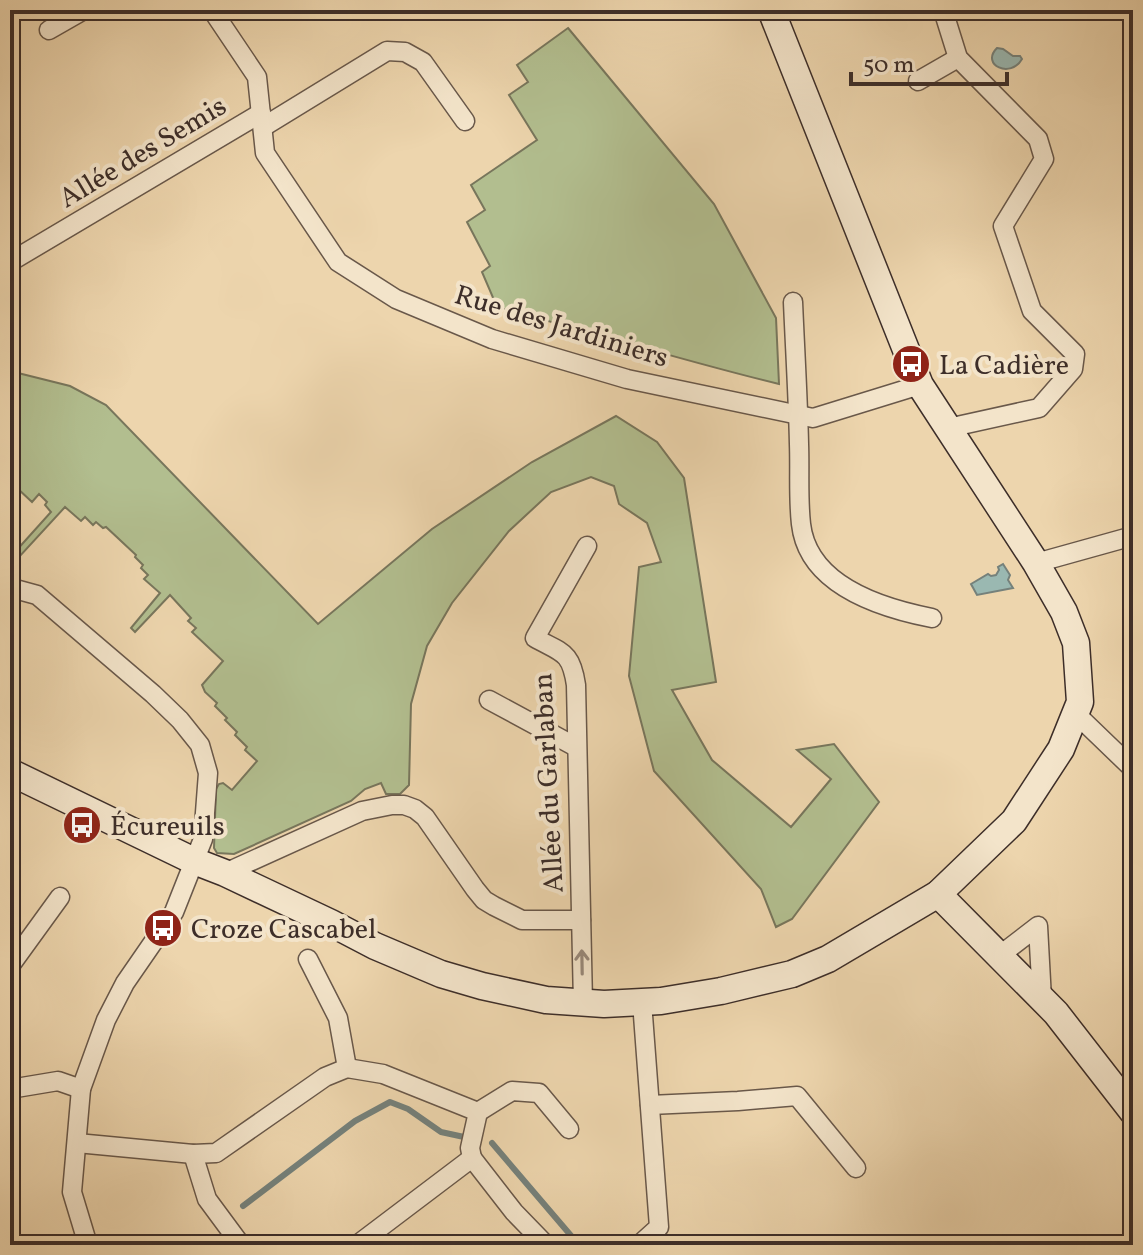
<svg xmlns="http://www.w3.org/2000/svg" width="1143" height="1255" viewBox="0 0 1143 1255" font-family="Vollkorn,serif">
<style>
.green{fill:#b2be8f;stroke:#78765c;stroke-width:2}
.water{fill:#9ab8b1;stroke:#75817b;stroke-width:2}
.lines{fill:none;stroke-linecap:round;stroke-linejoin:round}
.stream{stroke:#75817b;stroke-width:6}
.street-casing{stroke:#69584a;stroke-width:21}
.secondary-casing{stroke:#3d2e29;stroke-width:29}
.street{stroke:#f3e4ca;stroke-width:18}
.secondary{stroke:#f3e4ca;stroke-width:26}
.oneway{stroke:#98897a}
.labels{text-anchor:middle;stroke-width:8;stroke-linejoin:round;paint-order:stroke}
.street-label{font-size:28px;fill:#3d2e29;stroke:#f3e4ca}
.poi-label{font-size:28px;fill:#3d2e29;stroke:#f3e4ca;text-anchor:start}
</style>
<rect width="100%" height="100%" fill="#edd5ad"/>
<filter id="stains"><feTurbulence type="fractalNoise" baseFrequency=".0025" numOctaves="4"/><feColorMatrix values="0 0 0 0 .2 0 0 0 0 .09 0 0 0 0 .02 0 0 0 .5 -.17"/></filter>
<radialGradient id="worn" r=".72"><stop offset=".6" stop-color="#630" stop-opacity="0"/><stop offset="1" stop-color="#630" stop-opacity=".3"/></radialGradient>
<g class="green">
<path d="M568,28L714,204L776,318L779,384C684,361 591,332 497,307L482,272L490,266L467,222L485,210L471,185L537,140L509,95L528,82L517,65Z"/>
<path d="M10,371L70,386L106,405L318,624L432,529L532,462L616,416L657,442L684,478L716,682L672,690L712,760L791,827L831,779L797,750L834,744L879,802L792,919L776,927L761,889L654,771L629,676L639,567L661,562L647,523L619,504L614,486L591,477L551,492L509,531L452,603L427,646L411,704L409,785L400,794H386L381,783L365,789L351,801L234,854L217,853L214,848L216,789L219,784L223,783L232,790L257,761L245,750L247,747L235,735L237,732L225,720L227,718L215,706L217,703L205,692L202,685L223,661L192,632L196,628L188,621L191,618L170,595L135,632L131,628L160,593L144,579L148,575L141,568L143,565L135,557L136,555L106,527L103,528L96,522L93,525L85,517L81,521L65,507L20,556L15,552L51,512L45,505L47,502L39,494L32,502L17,488L15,490L10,486Z"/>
</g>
<g class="water">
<path d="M997,48L1003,49L1013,56H1020L1022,59C1011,79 980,65 997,48Z"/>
<path d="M1003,564L1010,575L1008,580L1013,588L977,595L971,584L988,574L991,576L996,575L999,570L998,567Z"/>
</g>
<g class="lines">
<g class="stream">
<path d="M492,1143L579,1245"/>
<path d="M243,1206L355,1121L390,1102L408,1109L441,1132L464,1137"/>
</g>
<defs>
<g id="street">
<path d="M212,10L257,77L265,153L338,262L396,299L492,339L627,379L813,418L920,385"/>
<path d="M943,10L958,58L1038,139L1044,159L1003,226L1032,311L1075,354L1073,369L1039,408L948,428"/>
<path d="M49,30L84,10"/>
<path d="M918,81L958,58"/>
<path d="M263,127L387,51L405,52L423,62L465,121"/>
<path d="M10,262L261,113"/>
<path d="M793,302C795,349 798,397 799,444C800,470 798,498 801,524C808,586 881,608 932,618"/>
<path d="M1036,563L1133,536"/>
<path d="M10,585L15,589L37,595L153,694L180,720L200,745L208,773L203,839L174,912L125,983L106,1020L81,1089L72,1192L88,1245"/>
<path d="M489,700L576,747"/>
<path d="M1075,713L1130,766"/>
<path d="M225,873L362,811L392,805H404L415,809L425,817L475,889L484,900L494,906L522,920H581"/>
<path d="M999,956L1038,926L1042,999"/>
<path d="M308,959L338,1018L347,1068"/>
<path d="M10,966L60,897"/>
<path d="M583,1003L576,685C571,651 562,653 535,638L587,546"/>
<path d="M10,1089L58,1081L81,1089"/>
<path d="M650,1105L738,1101L797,1096L856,1168"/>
<path d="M478,1112L512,1091L539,1093L569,1129"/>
<path d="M77,1143L193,1154L216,1153L325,1077L347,1068L383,1074L478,1112L470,1148L472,1158"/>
<path d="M193,1154L207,1199L241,1245"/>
<path d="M357,1245L472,1158L514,1212L546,1245"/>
<path d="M639,1245L659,1227L642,1002"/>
</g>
<g id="secondary">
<path d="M10,772L194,861L225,873L331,923L375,946L441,974L482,986L546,1000L604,1004L661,1001L721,991L792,974L828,959L938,894L1014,821L1061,749L1080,702L1076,643L1064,612L1036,563L920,385L771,10"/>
<path d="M938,894L1056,1013L1133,1112"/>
</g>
</defs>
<use href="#street" class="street-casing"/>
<use href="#secondary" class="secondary-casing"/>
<use href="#street" class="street"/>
<use href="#secondary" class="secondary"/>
</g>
<defs><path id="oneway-shaft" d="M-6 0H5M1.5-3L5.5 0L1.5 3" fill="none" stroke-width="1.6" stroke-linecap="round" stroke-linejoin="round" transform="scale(2)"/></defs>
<use class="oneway" href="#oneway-shaft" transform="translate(582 962) rotate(-91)"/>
<defs>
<symbol id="bus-disc" viewBox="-11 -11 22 22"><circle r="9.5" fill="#8f2418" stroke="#f3e4ca"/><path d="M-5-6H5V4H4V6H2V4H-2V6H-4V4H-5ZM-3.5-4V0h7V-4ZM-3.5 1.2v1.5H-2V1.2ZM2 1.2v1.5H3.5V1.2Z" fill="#fff"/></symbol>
</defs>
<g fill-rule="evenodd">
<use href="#bus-disc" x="889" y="342" width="44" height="44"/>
<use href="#bus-disc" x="60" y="803" width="44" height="44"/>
<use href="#bus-disc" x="141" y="906" width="44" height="44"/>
</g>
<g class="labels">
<g class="street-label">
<text transform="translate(142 151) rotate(-31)" y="10">Allée des Semis</text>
<text transform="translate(562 325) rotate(17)" y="10">Rue des Jardiniers</text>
<text transform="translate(547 783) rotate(-93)" y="10">Allée du Garlaban</text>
</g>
<g class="poi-label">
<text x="939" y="374">La Cadière</text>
<text x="110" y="835">Écureuils</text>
<text x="191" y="938">Croze Cascabel</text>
</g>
</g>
<rect width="1143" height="1255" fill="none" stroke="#edd5ad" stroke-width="40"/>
<rect x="12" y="12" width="1119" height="1231" fill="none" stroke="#3d2e29" stroke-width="4"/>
<rect x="20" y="20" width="1103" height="1215" fill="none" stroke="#3d2e29" stroke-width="2"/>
<path d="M851 72v12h156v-12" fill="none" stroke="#3d2e29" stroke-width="4"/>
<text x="863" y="72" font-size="24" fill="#3d2e29" stroke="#f3e4ca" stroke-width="6" paint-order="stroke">50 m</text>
<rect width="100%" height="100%" filter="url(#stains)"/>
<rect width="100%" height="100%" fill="url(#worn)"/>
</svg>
